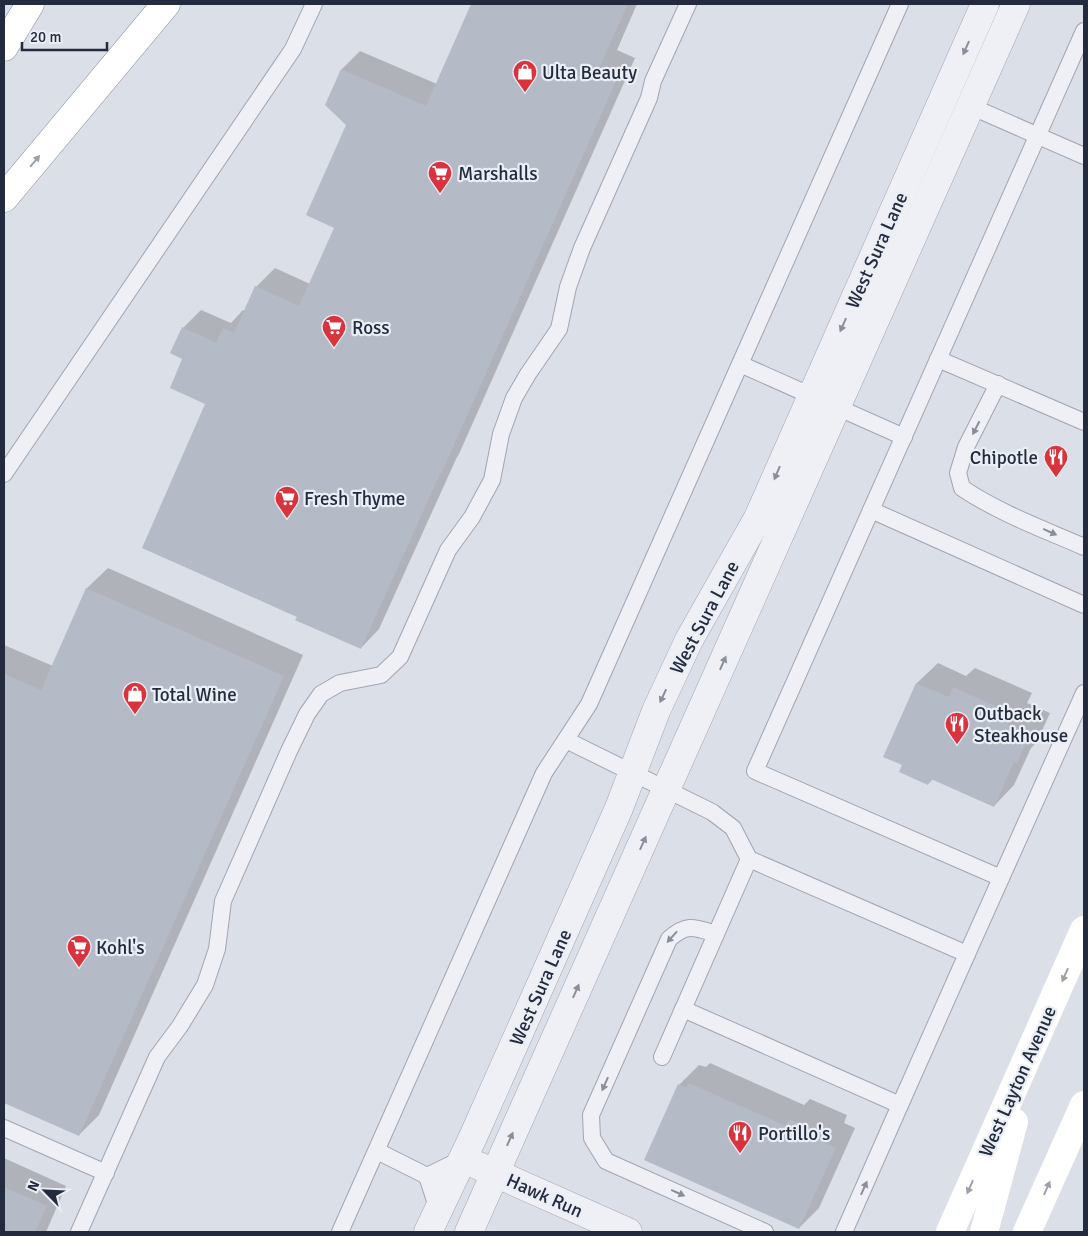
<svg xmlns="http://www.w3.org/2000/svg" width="1088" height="1236" viewBox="0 0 1088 1236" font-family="Signika,sans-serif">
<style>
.shadow{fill:#0003}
.building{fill:#b5bac7}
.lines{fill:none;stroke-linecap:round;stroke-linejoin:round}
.service-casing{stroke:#a0a5b1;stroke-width:18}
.minor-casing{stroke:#a0a5b1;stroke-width:29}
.motorway-casing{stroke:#818b9f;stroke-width:29}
.service{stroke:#eef0f5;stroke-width:16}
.minor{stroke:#eef0f5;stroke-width:28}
.secondary{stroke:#fff;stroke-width:28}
.motorway{stroke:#fff;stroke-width:28}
.oneway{fill:#898e9a}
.oneway2{fill:#9ca0a8}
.labels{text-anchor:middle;stroke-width:4.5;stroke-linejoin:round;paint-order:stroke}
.poi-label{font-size:19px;fill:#242b3e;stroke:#eaeef5;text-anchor:start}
.street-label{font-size:19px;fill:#242b3e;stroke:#eaeef5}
</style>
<rect width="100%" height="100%" fill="#dbdfe7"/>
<g class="shadow">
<path d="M473,4H637L617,50L635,58L459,454L457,457L379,629L361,648L207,403L184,359L183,328L201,310L231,323L243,310L245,311L256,287L275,268L310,284L336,228L348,124L342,69L360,51L437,84Z"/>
<path d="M108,568L303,655L99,1115L79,1135L4,1102V645L53,666L87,588Z"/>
<path d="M938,663L966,676L975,668L1032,693L1027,703L1050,713L1037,742L1031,748L1014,785L994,806L933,779L928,784L904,764L885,756L917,683Z"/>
<path d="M710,1063L804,1105L810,1099L847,1115L844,1123L855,1128L819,1208L799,1228L679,1085L699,1065L706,1067Z"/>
<path d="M4,1158L66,1186L46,1232H4Z"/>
</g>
<g class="building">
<path d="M471,4H628L599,68L618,77L441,474H440L361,649L295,620L297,617L142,548L205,404L170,388L182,359L170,353L182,327L216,343L223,328L234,333L255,286L299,306L334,228L306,215L346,125L325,105L341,69L426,106Z"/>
<path d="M86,588L284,676L79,1136L4,1103V674L41,690Z"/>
<path d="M916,683L949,697L953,687L1013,714L1008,724L1030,734L1017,763L1014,762L994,807L931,779L928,785L899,772L902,765L883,757Z"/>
<path d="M689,1083L786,1126L789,1119L828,1136L824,1143L836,1148L799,1229L644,1160L678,1084L686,1088Z"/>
<path d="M4,1187L47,1206L35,1232H4Z"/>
</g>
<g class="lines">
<defs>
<g id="service">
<path d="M900,4L740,364L904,437"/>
<path d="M970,106L1084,156"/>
<path d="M938,359L1084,422"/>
<path d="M998,384L966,447L958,473L962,488C999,513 1043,529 1084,547"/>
<path d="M4,474L293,49L314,4"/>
<path d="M871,510L1084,605"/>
<path d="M566,740L712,812L733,828L749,859L967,954L900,1105L683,1009"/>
<path d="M1001,878L755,771L1084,31"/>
<path d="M716,934C694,927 687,923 669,939L591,1115L592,1138L606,1161L765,1232"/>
<path d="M967,954L1084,693"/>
<path d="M662,1057L749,859"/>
<path d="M4,1128L106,1173"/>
<path d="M377,1151L427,1176"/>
<path d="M438,1210L427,1176L462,1159"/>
<path d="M79,1232L157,1057L180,1026L205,985L217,949L223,901L289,751L307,714L321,694L340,683L381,675L400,657L448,550L472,517L492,480L501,434L514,398L528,374L559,329L568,287L582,248L649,98L653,81L688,4"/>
<path d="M340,1232L544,773L589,704L740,364"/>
<path d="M844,1232L900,1105"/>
</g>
<g id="minor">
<path d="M479,1166L628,1232"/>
<path d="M428,1232L473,1137L619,808L656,711L689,640L758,518L985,4"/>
<path d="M469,1232L1016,4"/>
</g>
<g id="motorway">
<path d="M4,47L30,4"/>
<path d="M4,198L166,4"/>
</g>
</defs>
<use href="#service" class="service-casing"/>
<use href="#minor" class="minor-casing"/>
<use href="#motorway" class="motorway-casing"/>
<use href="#service" class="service"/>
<use href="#minor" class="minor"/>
<g class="secondary">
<path d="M950,1232L1084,930"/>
<path d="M984,1232L1014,1122"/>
<path d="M1027,1232L1084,1105"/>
</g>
<use href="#motorway" class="motorway"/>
</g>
<defs><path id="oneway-solid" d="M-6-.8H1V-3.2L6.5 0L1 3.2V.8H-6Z" transform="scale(1.25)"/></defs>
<g class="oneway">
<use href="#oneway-solid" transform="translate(966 48) rotate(114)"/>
<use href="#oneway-solid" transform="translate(843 325) rotate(114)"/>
<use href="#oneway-solid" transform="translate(976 428) rotate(117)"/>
<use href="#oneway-solid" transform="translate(777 473) rotate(113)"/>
<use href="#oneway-solid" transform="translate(1050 532) rotate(24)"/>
<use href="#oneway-solid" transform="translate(723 663) rotate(-66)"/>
<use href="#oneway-solid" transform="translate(663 696) rotate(115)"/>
<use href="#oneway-solid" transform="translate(643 843) rotate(-66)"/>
<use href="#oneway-solid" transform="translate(672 937) rotate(132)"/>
<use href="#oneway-solid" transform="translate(576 991) rotate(-66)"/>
<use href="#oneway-solid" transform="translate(605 1084) rotate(114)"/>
<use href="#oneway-solid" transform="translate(510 1139) rotate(-66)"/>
<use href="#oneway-solid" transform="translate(864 1188) rotate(-66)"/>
<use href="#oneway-solid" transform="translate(678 1193) rotate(24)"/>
</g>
<g class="oneway2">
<use href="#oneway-solid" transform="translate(35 161) rotate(-50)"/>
<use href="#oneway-solid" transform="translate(1065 975) rotate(114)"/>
<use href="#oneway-solid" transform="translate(970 1187) rotate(114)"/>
<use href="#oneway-solid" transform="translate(1047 1188) rotate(-66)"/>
</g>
<defs>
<symbol id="shop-pin" viewBox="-11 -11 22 30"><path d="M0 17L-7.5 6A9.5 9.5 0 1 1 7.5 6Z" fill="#d9333e" stroke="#eaeef5"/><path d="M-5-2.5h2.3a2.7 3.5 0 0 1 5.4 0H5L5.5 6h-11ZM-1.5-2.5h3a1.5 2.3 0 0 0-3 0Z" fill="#fff"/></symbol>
<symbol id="supermarket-pin" viewBox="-11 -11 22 30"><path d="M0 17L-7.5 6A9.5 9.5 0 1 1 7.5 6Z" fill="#d9333e" stroke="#eaeef5"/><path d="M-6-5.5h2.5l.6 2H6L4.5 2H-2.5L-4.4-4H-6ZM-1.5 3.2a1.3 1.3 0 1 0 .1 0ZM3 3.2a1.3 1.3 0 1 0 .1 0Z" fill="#fff"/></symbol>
<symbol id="restaurant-pin" viewBox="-11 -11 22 30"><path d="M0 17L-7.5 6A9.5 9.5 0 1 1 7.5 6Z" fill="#d9333e" stroke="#eaeef5"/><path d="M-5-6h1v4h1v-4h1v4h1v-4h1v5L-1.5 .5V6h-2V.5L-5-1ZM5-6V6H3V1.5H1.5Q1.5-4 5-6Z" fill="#fff"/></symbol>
</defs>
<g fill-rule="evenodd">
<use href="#shop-pin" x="511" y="58" width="28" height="38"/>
<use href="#supermarket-pin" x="426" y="159" width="28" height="38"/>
<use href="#supermarket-pin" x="320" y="313" width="28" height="38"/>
<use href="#restaurant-pin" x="1042" y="443" width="28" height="38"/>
<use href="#supermarket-pin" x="273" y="484" width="28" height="38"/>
<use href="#shop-pin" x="121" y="680" width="28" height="38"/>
<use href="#restaurant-pin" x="943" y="710" width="28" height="38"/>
<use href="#supermarket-pin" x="65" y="933" width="28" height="38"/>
<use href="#restaurant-pin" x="726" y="1119" width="28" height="38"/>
</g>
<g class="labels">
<g class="poi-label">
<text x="542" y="79">Ulta Beauty</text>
<text x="458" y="180">Marshalls</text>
<text x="352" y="334">Ross</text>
<text x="1038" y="464" text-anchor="end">Chipotle</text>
<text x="304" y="505">Fresh Thyme</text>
<text x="152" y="701">Total Wine</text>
<text x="974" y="720">Outback<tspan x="974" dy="22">Steakhouse</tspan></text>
<text x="96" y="954">Kohl's</text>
<text x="758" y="1140">Portillo's</text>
</g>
<g class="street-label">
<text transform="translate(876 250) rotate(-66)" y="7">West Sura Lane</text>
<text transform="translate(704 617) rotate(-62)" y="7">West Sura Lane</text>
<text transform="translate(540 987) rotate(-66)" y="7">West Sura Lane</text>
<text transform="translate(1017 1081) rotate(-66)" y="7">West Layton Avenue</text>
<text transform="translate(545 1195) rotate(24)" y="7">Hawk Run</text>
</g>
</g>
<rect width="1088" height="1236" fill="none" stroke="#242b3e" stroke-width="10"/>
<g transform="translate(45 1191) rotate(294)" stroke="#eaeef5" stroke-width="4" paint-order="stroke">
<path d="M0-4L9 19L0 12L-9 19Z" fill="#242b3e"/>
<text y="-8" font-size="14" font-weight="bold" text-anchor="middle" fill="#242b3e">N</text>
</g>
<path d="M22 42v8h85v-8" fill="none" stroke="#242b3e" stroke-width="2.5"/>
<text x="30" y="42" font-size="15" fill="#242b3e" stroke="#eaeef5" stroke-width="4" paint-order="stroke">20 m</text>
</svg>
